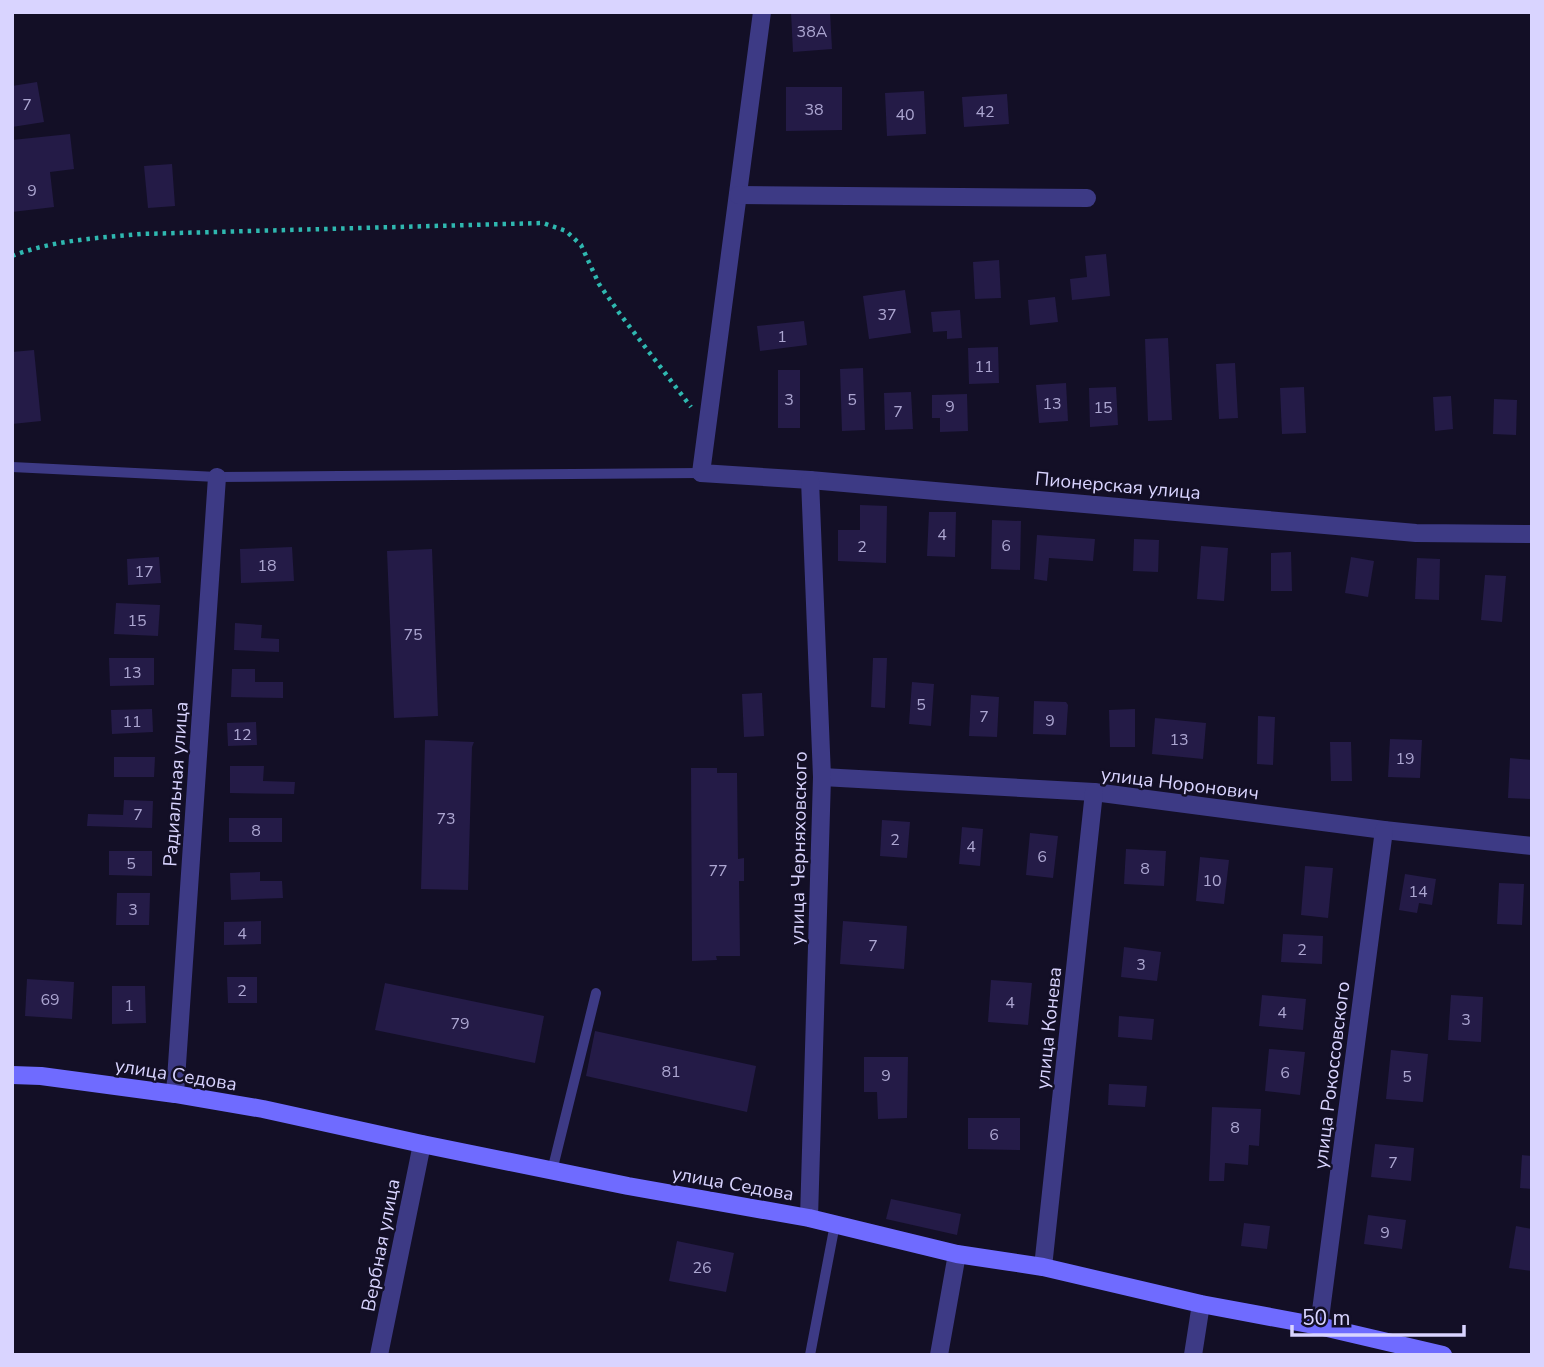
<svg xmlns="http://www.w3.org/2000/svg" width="1544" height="1367" viewBox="0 0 1544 1367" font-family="'Nunito Sans',sans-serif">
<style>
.building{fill:#241b47}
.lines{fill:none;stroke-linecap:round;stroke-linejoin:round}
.path{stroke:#2fb8b0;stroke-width:4.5;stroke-dasharray:3.5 5;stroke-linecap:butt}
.lane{stroke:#3d3a85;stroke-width:10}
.street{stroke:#3d3a85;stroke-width:18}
.secondary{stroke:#6f6bff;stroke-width:18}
.labels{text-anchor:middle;stroke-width:5;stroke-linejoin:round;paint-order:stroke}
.number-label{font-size:16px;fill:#aca6d1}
.street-label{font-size:19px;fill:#d9d4ff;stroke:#130f26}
</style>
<rect width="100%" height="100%" fill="#130f26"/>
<g class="building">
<path d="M791,12H830L832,49L793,52Z"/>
<path d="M37,82L44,122L12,127V86Z"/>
<path d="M786,87H842V130L786,131Z"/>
<path d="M924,91L926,134L887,136L885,93Z"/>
<path d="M1007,94L1009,124L964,127L962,97Z"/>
<path d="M70,134L74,169L50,172L54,207L12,212V140Z"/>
<path d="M172,164L175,206L148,208L144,166Z"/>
<path d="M1106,254L1110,296L1072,300L1070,279L1087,277L1085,256Z"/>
<path d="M999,260L1001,298L975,299L973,262Z"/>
<path d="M905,290L911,333L869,339L863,296Z"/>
<path d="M1055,297L1058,322L1030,325L1028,300Z"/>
<path d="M960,310L962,338L947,339V331L933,332L931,312Z"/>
<path d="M804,321L807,345L760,351L757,326Z"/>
<path d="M1168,338L1172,420L1148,421L1145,339Z"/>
<path d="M998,347L999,383L969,384L968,348Z"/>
<path d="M34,350L41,421L12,424V352Z"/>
<path d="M1235,363L1238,418L1219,419L1216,364Z"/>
<path d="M863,368L865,430L842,431L840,369Z"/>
<rect x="778" y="370" width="22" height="58"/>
<path d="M1066,383L1068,421L1039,423L1036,385Z"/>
<path d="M1116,387L1118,425L1090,427L1089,388Z"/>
<path d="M1304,387L1306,433L1282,434L1280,388Z"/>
<path d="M911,392L913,429L885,430L884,393Z"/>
<path d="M967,394L968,431L940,432V418H932V395Z"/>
<path d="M1451,396L1453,429L1435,431L1433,397Z"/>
<path d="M1494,399L1517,400L1516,435L1493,434Z"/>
<path d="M860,505L887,506L886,563L838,561V530H860Z"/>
<path d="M929,512H956L955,557L927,556Z"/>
<path d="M992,520L1021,521L1020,570L991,569Z"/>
<path d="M1037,535L1095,539L1093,561L1049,558L1047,581L1034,579Z"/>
<path d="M1134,539L1159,540L1158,572L1133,571Z"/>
<path d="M1201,546L1228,548L1224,601L1197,599Z"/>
<path d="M292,547L294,581L241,583L240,549Z"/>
<path d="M432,549L438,716L394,718L387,551Z"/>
<path d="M1291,552L1292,591H1271V553Z"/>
<path d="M159,557L161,583L128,585L127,559Z"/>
<path d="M1351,557L1374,561L1368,597L1345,593Z"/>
<path d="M1417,558L1440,559L1439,600L1415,599Z"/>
<path d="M1485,575L1506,576L1502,622L1481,620Z"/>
<path d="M116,603L160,605L158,636L114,634Z"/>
<path d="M235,623L262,625L261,638L279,639V652L234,650Z"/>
<path d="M109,658H154V685L110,686Z"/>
<path d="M873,658H887L885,708L871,707Z"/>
<path d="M232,669H255V682H283V698L231,697Z"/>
<path d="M912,682L934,684L931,726L909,724Z"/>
<path d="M762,693L764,736L744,737L742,694Z"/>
<path d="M971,695L999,697L997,737L969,736Z"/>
<path d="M1034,701L1066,702L1068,705L1066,735L1033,734Z"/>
<path d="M152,709L153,732L112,734L111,710Z"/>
<path d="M1135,709V747H1110L1109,710Z"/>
<path d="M1258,716L1275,717L1273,765L1257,764Z"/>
<path d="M1155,718L1206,723L1203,759L1152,754Z"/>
<path d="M256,722L257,745L228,746L227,723Z"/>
<path d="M1390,739L1422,740L1420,778L1388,777Z"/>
<path d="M425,740L474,742L472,747L468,890L421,889Z"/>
<path d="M1330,742H1351L1352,781H1331Z"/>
<path d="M114,757H155L154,777H114Z"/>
<path d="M1510,758L1532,760V799L1508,798Z"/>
<path d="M230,766H264L263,781L295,782L294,794L230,793Z"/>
<path d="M691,768H717V773H737L738,859L744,858V881H739L740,956H716L717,960L692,961Z"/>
<path d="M124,800L153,801L152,828L87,826L88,814L123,815Z"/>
<rect x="229" y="818" width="53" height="24"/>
<path d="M882,820L910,822L907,858L880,856Z"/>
<path d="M962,827L983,829L980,866L959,864Z"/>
<path d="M1030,833L1058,836L1053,878L1026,875Z"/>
<path d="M1126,849L1166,851L1164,886L1124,884Z"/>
<path d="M109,851H152V876L109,875Z"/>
<path d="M1200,857L1229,860L1224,904L1196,901Z"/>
<path d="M1305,866L1333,868L1328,918L1301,915Z"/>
<path d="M260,872V881H282L283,898L231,900L230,873Z"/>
<path d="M1405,874L1436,879L1432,905L1419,903L1417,913L1399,910Z"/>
<path d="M1499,883L1524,884L1522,925L1497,924Z"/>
<path d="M117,893H150L149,925H116Z"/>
<path d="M261,921V944L224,945V922Z"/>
<path d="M843,921L907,926L904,969L840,964Z"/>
<path d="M1283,934L1323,936L1322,964L1281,962Z"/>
<path d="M1124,947L1161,952L1157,981L1121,977Z"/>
<path d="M227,977H257V1003H228Z"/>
<path d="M27,979L74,982L72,1019L25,1016Z"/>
<path d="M991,980L1032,983L1028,1025L988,1022Z"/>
<path d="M385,983L544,1016L535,1063L375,1030Z"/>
<path d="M112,986H145L146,1023L112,1024Z"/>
<path d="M1262,995L1306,999L1303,1030L1259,1026Z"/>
<path d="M1451,995L1483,997L1481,1042L1448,1040Z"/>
<path d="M1119,1016L1154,1019L1152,1040L1118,1037Z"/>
<path d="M595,1031L756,1066L747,1112L586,1076Z"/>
<path d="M1269,1049L1305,1052L1300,1095L1265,1091Z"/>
<path d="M1391,1050L1428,1054L1423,1102L1386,1099Z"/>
<path d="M864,1057H908L907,1118L878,1119L877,1092H864Z"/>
<path d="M1109,1084L1147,1086L1145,1107L1108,1105Z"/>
<path d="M1212,1107L1261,1109L1259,1146L1249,1145L1248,1165L1225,1163L1224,1181H1209Z"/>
<path d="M968,1118H1020V1150L968,1149Z"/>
<path d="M1375,1144L1414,1148L1411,1181L1371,1177Z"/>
<path d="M1522,1155L1532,1156V1189L1520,1188Z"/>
<path d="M891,1199L961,1214L957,1235L886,1219Z"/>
<path d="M1368,1215L1406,1220L1402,1249L1364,1244Z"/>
<path d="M1244,1223L1270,1226L1267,1249L1241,1246Z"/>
<path d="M1516,1226L1532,1229V1271L1509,1268Z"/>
<path d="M677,1241L734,1253L726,1292L669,1281Z"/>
</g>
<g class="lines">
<path class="path" d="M12,256C53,240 98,238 141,234L543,223L566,231L581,245L599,284L620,314L691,407"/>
<g class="lane">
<path d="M12,467L217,477L701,473"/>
<path d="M552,1171L596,993"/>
<path d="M810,1355L835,1224"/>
</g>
<g class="street">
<path d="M762,12L701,473L810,480L1416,533L1532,534"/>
<path d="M738,195L1087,198"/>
<path d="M822,777L1094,792L1384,830L1532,846"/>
<path d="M175,1094L217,477"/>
<path d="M809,1218L822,777L810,480"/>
<path d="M1043,1267L1094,792"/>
<path d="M1319,1326L1384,830"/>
<path d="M379,1355L422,1144"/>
<path d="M939,1355L957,1254"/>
<path d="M1193,1355L1201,1304"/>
</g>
<path class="secondary" d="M12,1075L41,1076L175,1094L263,1109L422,1144L628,1186L809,1218L957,1254L1043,1267L1201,1304L1319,1326L1443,1355"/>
</g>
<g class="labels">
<g class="number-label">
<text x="812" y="37">38А</text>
<text x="27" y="110">7</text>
<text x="814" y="115">38</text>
<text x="985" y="117">42</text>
<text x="905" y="120">40</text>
<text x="32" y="196">9</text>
<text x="887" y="320">37</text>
<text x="782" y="342">1</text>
<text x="984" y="372">11</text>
<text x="789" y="405">3</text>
<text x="852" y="405">5</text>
<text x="1052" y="409">13</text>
<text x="950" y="412">9</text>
<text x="1103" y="413">15</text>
<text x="898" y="417">7</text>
<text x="942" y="540">4</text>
<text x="1006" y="551">6</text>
<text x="862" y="552">2</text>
<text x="267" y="571">18</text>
<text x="144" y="577">17</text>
<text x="137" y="626">15</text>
<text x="413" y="640">75</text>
<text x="132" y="678">13</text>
<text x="921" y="710">5</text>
<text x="984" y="722">7</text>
<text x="1050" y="726">9</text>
<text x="132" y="727">11</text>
<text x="242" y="740">12</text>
<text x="1179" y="745">13</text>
<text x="1405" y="764">19</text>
<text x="138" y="820">7</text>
<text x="446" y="824">73</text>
<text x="256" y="836">8</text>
<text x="895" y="845">2</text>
<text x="971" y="852">4</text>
<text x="1042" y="862">6</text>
<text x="131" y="869">5</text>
<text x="1145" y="874">8</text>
<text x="718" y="876">77</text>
<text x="1212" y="886">10</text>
<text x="1418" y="897">14</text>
<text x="133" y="915">3</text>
<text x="242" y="939">4</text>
<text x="873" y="951">7</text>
<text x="1302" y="955">2</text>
<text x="1141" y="970">3</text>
<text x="242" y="996">2</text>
<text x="50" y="1005">69</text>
<text x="1010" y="1008">4</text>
<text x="129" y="1011">1</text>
<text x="1282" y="1018">4</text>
<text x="1466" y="1025">3</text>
<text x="460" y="1029">79</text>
<text x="671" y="1077">81</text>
<text x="1285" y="1078">6</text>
<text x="886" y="1081">9</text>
<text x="1407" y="1082">5</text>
<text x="1235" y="1133">8</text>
<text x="994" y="1140">6</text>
<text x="1393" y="1168">7</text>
<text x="1385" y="1238">9</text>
<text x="702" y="1273">26</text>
</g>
<g class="street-label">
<text transform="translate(1118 485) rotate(5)" y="7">Пионерская улица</text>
<text transform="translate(1180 783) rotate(7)" y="7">улица Норонович</text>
<text transform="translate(175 784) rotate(-86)" y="7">Радиальная улица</text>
<text transform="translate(798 848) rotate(-89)" y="7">улица Черняховского</text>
<text transform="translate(1048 1028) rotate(-84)" y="7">улица Конева</text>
<text transform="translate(176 1074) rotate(9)" y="7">улица Седова</text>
<text transform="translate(1331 1075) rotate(-83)" y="7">улица Рокоссовского</text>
<text transform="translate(733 1183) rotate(10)" y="7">улица Седова</text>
<text transform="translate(380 1245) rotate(-79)" y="7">Вербная улица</text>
</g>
</g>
<rect width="1544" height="1367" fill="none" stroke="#d9d4ff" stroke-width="28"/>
<path d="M1292 1325v10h172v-10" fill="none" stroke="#d9d4ff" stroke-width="3.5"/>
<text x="1302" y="1325" font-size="21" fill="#d9d4ff" stroke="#130f26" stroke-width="5" paint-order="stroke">50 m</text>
</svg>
